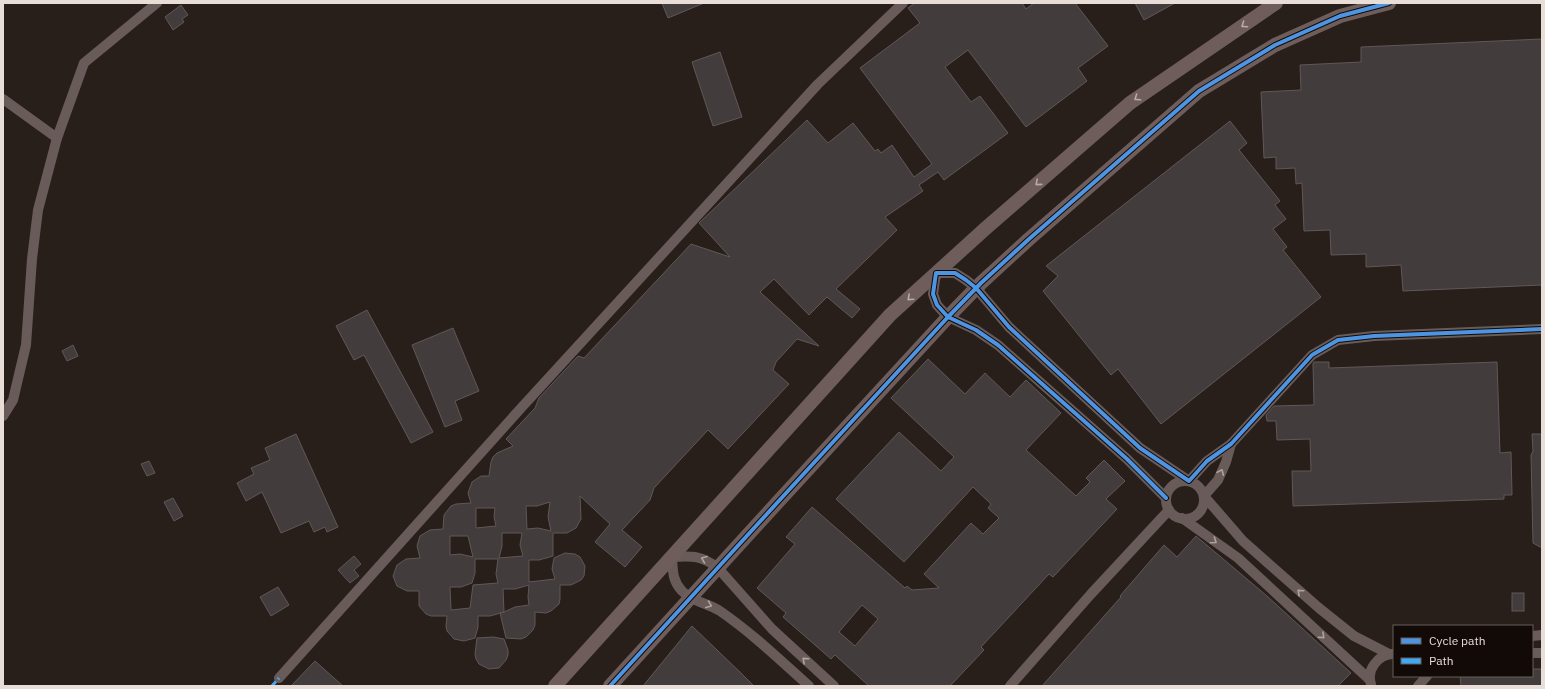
<svg xmlns="http://www.w3.org/2000/svg" width="1545" height="689" viewBox="0 0 1545 689" font-family="'IBM Plex Sans',sans-serif">
<style>
.building{fill:#433c3c;stroke:#605858;fill-rule:evenodd}
.lines{fill:none;stroke-linecap:round;stroke-linejoin:round}
.street{stroke:#695b59;stroke-width:10}
.secondary{stroke:#6e5d5b;stroke-width:14}
.quiet{stroke:#3fa9f5;stroke-width:3;stroke-dasharray:6 3;stroke-linecap:butt}
.cycleway-casing{stroke:#110a06;stroke-width:6}
.cycleway{stroke:#4d94e3;stroke-width:4}
.oneway{stroke:#b8aaa5}
.oneway2{stroke:#afa39e}
</style>
<rect width="100%" height="100%" fill="#281f1a"/>
<g class="building">
<path d="M662,3H704L668,18Z"/>
<path d="M915,3H1022L1026,9L1034,3H1075L1108,46L1078,68L1087,81L1026,127L968,50L945,67L971,102L980,96L1008,133L944,180L938,172L919,185L923,191L885,217L897,230L836,289L860,309L852,318L827,297L809,315L774,279L760,292L819,346L797,339L776,362L773,370L789,384L728,449L708,430L654,488L650,500L622,530L642,547L625,567L595,542L610,524L580,496L581,519L576,528L567,533H553V556L539,560H529V582L555,579L552,569L554,558L565,553L575,554L580,557L585,566L584,576L581,580L571,585H560V599L559,604L551,611L546,613L535,612V625L533,630L526,637L521,639L506,638L500,613L504,612L490,616H478V627L475,638L464,641L454,639L447,631L446,626L447,616H431L426,614L419,606V591H407L397,586L393,576L397,565L406,559L420,558L417,546L420,536L430,530L443,529L444,515L451,506L456,504L471,503L468,493L472,482L481,476H489L491,462L493,457L497,453L513,446L506,439L535,408L539,398L578,356L584,358L691,244L730,257L699,223L807,120L828,143L853,123L875,151L878,149L881,153L892,145L914,177L932,164L860,68L920,23L908,8ZM550,502L548,517L551,531L538,528L527,529L526,506H537ZM476,508H495L494,517L496,526L476,528ZM502,533H522L520,545L523,556L499,558L502,546ZM450,536H468L473,557L460,554L450,555ZM475,559H498L496,574L498,583L473,585L470,608L451,610L450,587H461L472,583L475,573ZM529,585L528,597L529,605L515,607L504,612L503,589H515Z"/>
<path d="M1135,3H1175L1144,20Z"/>
<path d="M181,5L188,15L182,19L184,22L173,30L165,17Z"/>
<path d="M1542,39V285L1403,291L1401,265L1366,267V254L1331,255L1330,230L1304,231L1302,183L1296,184L1295,168L1276,169V157L1264,158L1261,92L1301,90L1300,65L1361,62V47Z"/>
<path d="M720,52L742,117L713,126L692,62Z"/>
<path d="M1230,121L1247,143L1239,150L1280,201L1275,205L1286,219L1273,229L1287,247L1283,250L1321,297L1161,424L1118,369L1111,375L1043,291L1058,276L1046,266Z"/>
<path d="M367,310L433,432L411,443L364,355L354,360L336,326Z"/>
<path d="M453,328L479,391L455,401L462,420L445,427L412,345Z"/>
<path d="M73,345L78,356L67,361L62,351Z"/>
<path d="M928,359L965,394L985,373L1010,397L1026,380L1061,413L1026,450L1076,496L1090,482L1086,478L1104,460L1125,481L1106,499L1117,509L1053,577L1049,574L981,647L984,650L950,686H869L835,655L831,659L783,617L786,613L757,588L795,544L786,537L812,507L905,588L907,586L912,590L939,588L924,574L971,523L983,534L999,518L988,508L991,504L973,487L904,562L836,499L899,432L941,471L954,457L891,398ZM862,605L878,619L855,646L839,632Z"/>
<path d="M1314,362H1329V368L1497,362L1500,453L1511,452L1512,495H1504V499L1293,506L1292,471H1311L1310,439L1277,440L1276,421H1267L1266,415L1274,406L1314,405L1313,364Z"/>
<path d="M296,434L338,527L327,532L325,527L314,532L309,521L281,533L262,492L246,501L237,483L254,474L251,468L270,460L265,448Z"/>
<path d="M1532,434H1542V548L1533,543L1531,455L1533,451Z"/>
<path d="M149,461L155,473L147,476L141,464Z"/>
<path d="M173,498L183,516L174,521L164,502Z"/>
<path d="M1196,536L1267,596L1351,673L1338,686H1042L1121,597L1120,596L1164,545L1177,557Z"/>
<path d="M354,556L361,564L354,570L359,576L350,583L338,570Z"/>
<path d="M278,587L289,605L271,616L260,597Z"/>
<rect x="1512" y="593" width="12" height="18"/>
<path d="M692,626L742,674L754,686H643Z"/>
<path d="M493,637L504,639L508,650V655L506,660L499,668L489,669L479,664L476,659L475,654L477,638Z"/>
<path d="M315,661L343,686H291Z"/>
<path d="M1532,669H1542V686H1461L1460,676H1532Z"/>
</g>
<g class="lines">
<g class="street">
<path d="M3,99L57,138"/>
<path d="M3,416L13,400L26,345L32,259L38,210L57,138L84,63L157,3"/>
<path d="M1231,444L1226,462L1218,480L1204,496L1243,541L1319,608L1354,636L1389,654"/>
<circle cx="1185" cy="500" r="19"/>
<path d="M1166,498L1127,459L998,345L976,330L948,317L937,305L933,294L936,273H955L966,280L976,288L1009,327L1140,448L1189,481L1207,461L1231,444L1312,355L1338,340L1374,336L1542,329"/>
<path d="M1182,518L1238,558L1370,680"/>
<path d="M1532,636L1542,635"/>
<path d="M1532,653H1542"/>
<path d="M279,678L522,407L818,84L903,3"/>
<path d="M1371,684C1366,670 1378,655 1392,654"/>
<path d="M809,686C780,660 752,633 720,611C708,603 692,602 682,591C672,580 673,571 672,557C692,556 701,555 718,568L772,629L834,686"/>
<path d="M1010,686L1091,594L1169,510"/>
<path d="M1418,686L1427,676"/>
</g>
<g class="secondary">
<path d="M555,686L890,315L986,228L1130,103L1276,3"/>
<path d="M610,686L776,504L948,317L981,283L1029,239L1199,91L1275,45L1340,16L1389,3"/>
</g>
<path class="quiet" d="M272,686L279,678"/>
<defs>
<g id="cycleway">
<path d="M1166,498L1127,459L998,345L976,330L948,317L937,305L933,294L936,273H955L966,280L976,288L1009,327L1140,448L1189,481L1207,461L1231,444L1312,355L1338,340L1374,336L1542,329"/>
<path d="M610,686L776,504L948,317L981,283L1029,239L1199,91L1275,45L1340,16L1389,3"/>
</g>
</defs>
<use href="#cycleway" class="cycleway-casing"/>
<use href="#cycleway" class="cycleway"/>
</g>
<defs><path id="oneway-chevron" d="M-2-3.5L2.5 0L-2 3.5" fill="none" stroke-width="1.6" stroke-linecap="round" stroke-linejoin="round"/></defs>
<g class="oneway">
<use href="#oneway-chevron" transform="translate(1244 25) rotate(146)"/>
<use href="#oneway-chevron" transform="translate(1137 98) rotate(146)"/>
<use href="#oneway-chevron" transform="translate(1038 183) rotate(139)"/>
<use href="#oneway-chevron" transform="translate(910 298) rotate(138)"/>
</g>
<g class="oneway2">
<use href="#oneway-chevron" transform="translate(1221 472) rotate(-66)"/>
<use href="#oneway-chevron" transform="translate(1214 541) rotate(35)"/>
<use href="#oneway-chevron" transform="translate(704 559) rotate(-159)"/>
<use href="#oneway-chevron" transform="translate(1300 592) rotate(-138)"/>
<use href="#oneway-chevron" transform="translate(709 605) rotate(22)"/>
<use href="#oneway-chevron" transform="translate(1322 636) rotate(42)"/>
<use href="#oneway-chevron" transform="translate(805 660) rotate(-138)"/>
</g>
<rect width="1545" height="689" fill="none" stroke="#e9ded7" stroke-width="8"/>
<rect x="1393" y="625" width="140" height="52" fill="#110a06" stroke="#675f5a"/>
<rect x="1401" y="638" width="20" height="6" fill="#4d94e3" stroke="#675f5a"/>
<text x="1429" y="645" font-size="12" fill="#e9ded7">Cycle path</text>
<rect x="1401" y="658" width="20" height="6" fill="#3fa9f5" stroke="#675f5a"/>
<text x="1429" y="665" font-size="12" fill="#e9ded7">Path</text>
</svg>
